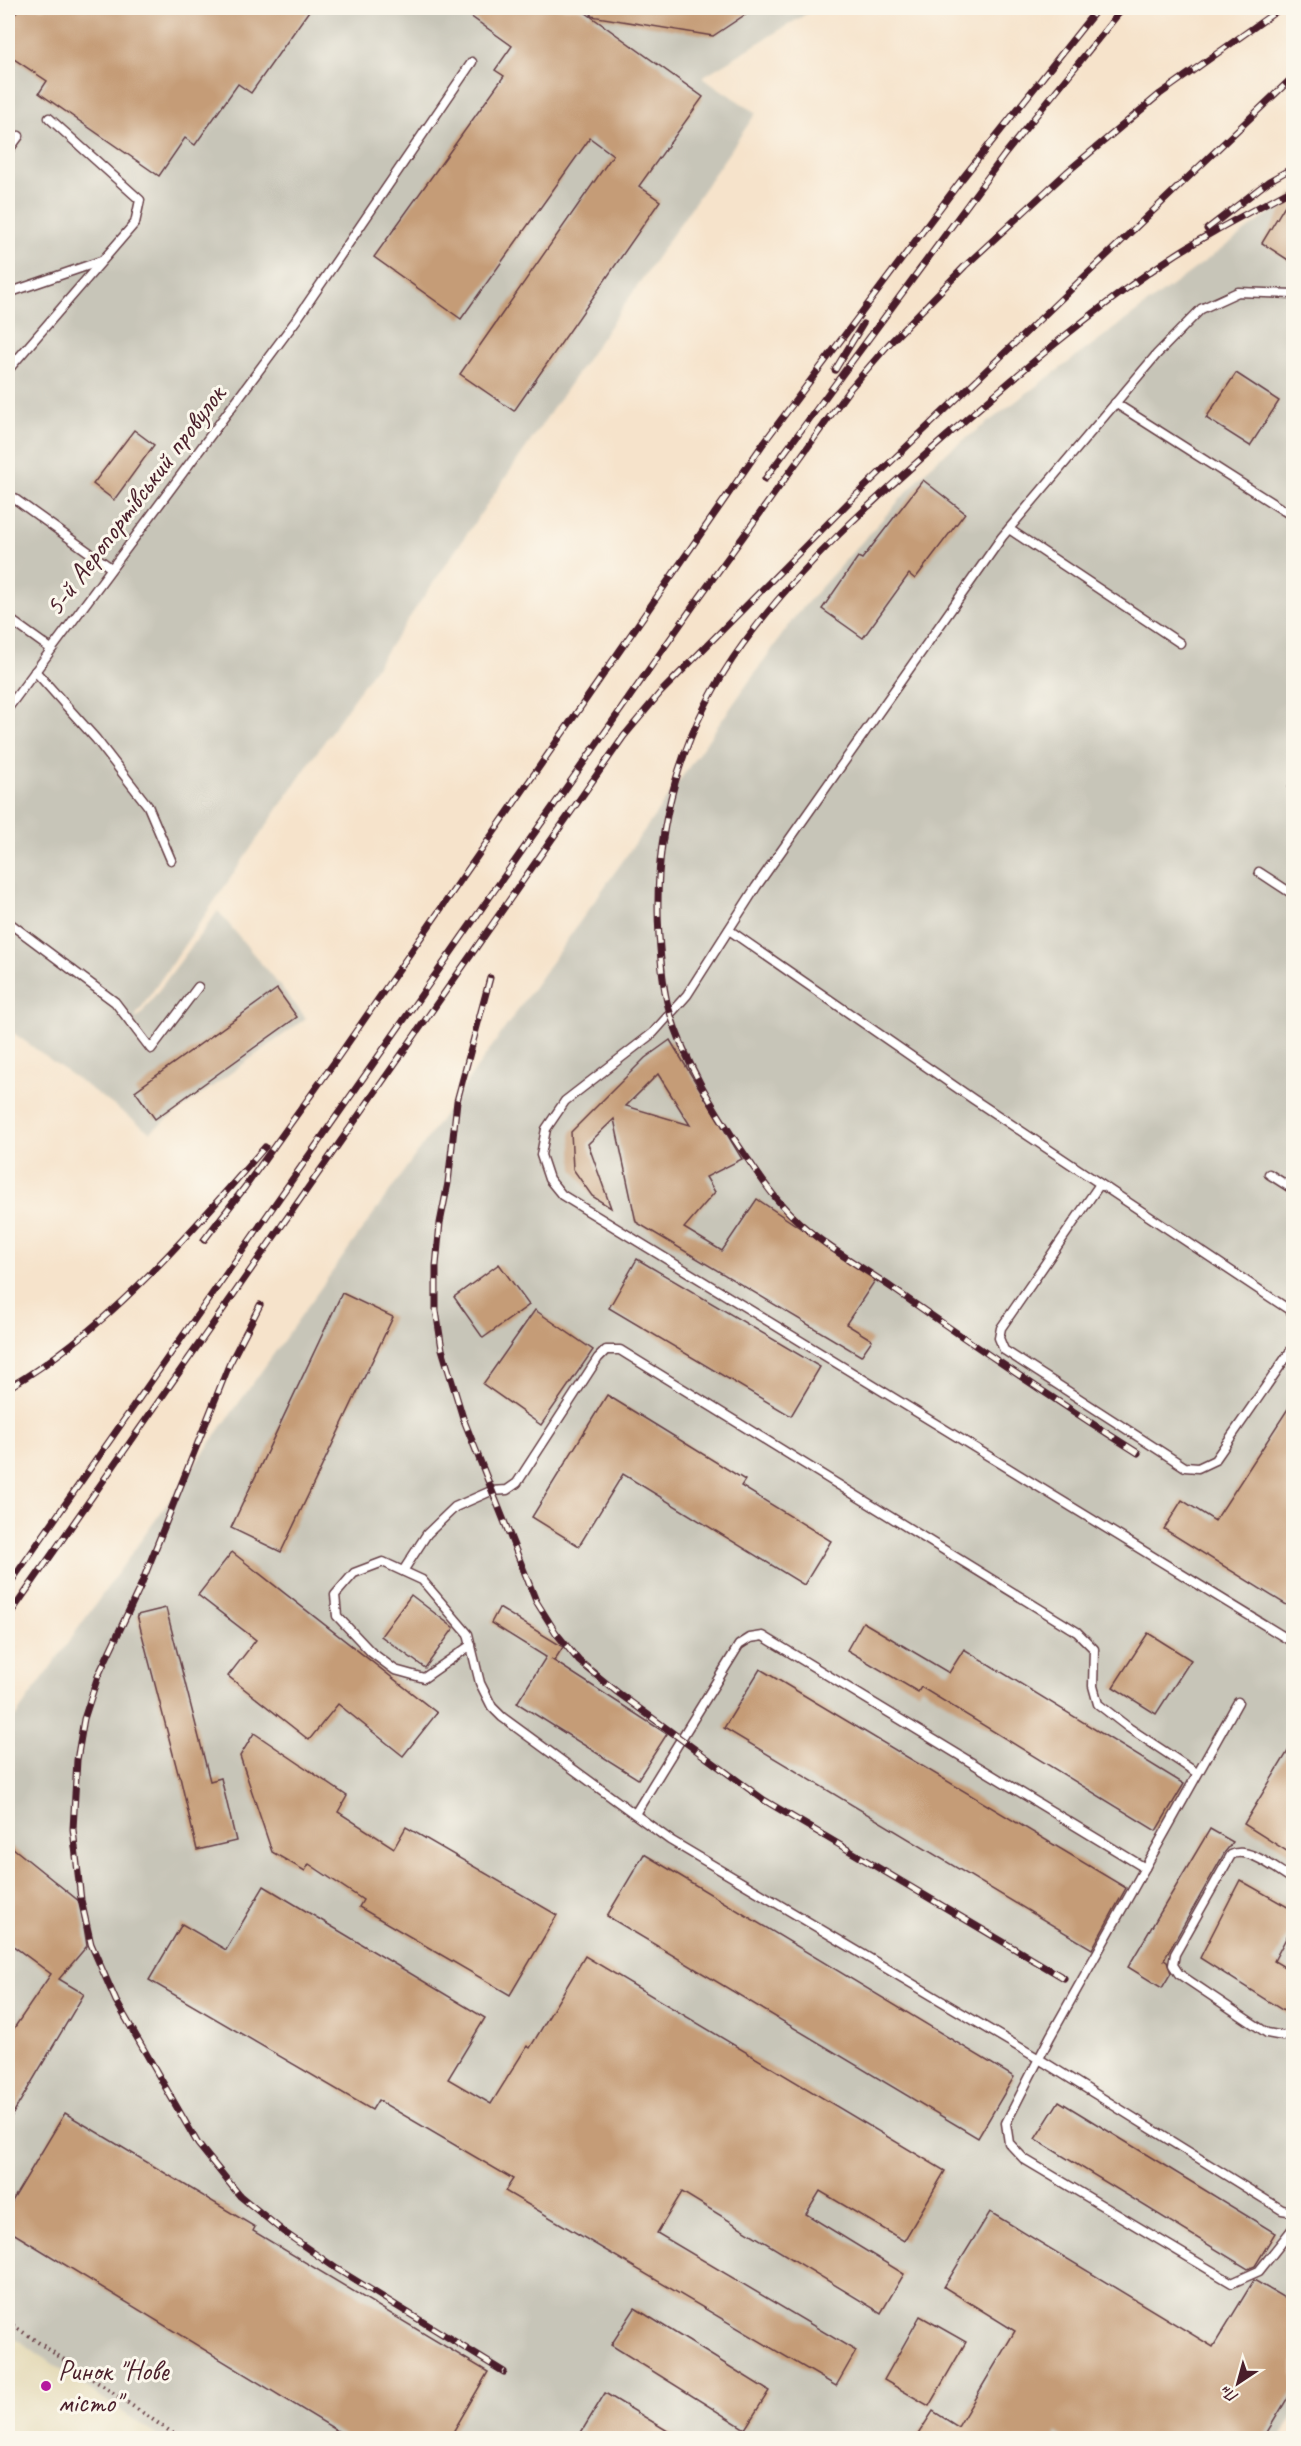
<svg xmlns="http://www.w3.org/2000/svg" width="1301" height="2446" viewBox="0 0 1301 2446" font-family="Caveat,sans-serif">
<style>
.built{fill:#e5dbba}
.industrial{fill:#c7c5b8}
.building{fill:#c59c77;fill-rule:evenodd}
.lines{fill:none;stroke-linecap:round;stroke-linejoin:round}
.lane-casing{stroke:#643c43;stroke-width:11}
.path{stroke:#643c43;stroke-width:4;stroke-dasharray:1.5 4.5;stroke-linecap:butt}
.lane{stroke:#fff;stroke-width:8}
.rail-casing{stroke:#4a1f2b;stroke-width:7}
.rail{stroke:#fbf7ec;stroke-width:4.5;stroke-dasharray:14;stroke-linecap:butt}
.poi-dot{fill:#b5179e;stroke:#fbf7ec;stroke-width:2}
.labels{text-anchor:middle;stroke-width:6;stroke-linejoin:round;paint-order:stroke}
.street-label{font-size:28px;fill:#4a1f2b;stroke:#fbf7ec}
.poi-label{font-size:28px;fill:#4a1f2b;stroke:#fbf7ec;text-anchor:start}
</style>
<rect width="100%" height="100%" fill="#fbf7ec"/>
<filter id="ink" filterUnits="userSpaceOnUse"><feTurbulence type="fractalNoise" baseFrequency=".0167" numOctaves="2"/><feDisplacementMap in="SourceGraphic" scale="12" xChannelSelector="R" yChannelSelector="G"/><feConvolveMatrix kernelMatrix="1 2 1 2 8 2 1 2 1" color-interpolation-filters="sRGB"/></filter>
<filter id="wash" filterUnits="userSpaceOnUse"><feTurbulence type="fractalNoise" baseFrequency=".008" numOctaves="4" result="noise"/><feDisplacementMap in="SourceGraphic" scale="24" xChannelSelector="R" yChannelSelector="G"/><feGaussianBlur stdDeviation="1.35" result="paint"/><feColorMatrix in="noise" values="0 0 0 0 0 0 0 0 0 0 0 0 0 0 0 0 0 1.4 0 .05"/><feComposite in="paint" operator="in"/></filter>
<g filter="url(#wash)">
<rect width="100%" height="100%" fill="#f6e3cb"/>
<path class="built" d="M8,2333L160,2438H8Z"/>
<g class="industrial">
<path d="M8,8H816L702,77L756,113L135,1017L138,1018L218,911L306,1018L150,1132L8,1029Z"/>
<path d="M1293,196V2417L1280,2438H160L8,2333V1727L424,1143L796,615L934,462Z"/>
</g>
<g id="blocks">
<g class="building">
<path d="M19,8H311L251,93L238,84L195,145L185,138L159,176L39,93L47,81L8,55V25Z"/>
<path d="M459,8H579L703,97L639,186L660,201L514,411L460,374L613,155L590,138L461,319L374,257L504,76L495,70L512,46Z"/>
<path d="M592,8H755L713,36L591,16Z"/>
<path d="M1293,192V263L1262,243Z"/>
<path d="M1236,373L1279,401L1250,446L1206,418Z"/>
<path d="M134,430L154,445L114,500L93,484Z"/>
<path d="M923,480L965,513L915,579L909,574L863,638L822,609L858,557L862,559Z"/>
<path d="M277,989L297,1017L155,1119L135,1091Z"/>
<path d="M670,1040L742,1159L706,1177L715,1192L684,1228L722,1251L757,1199L876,1279L846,1324L872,1340L861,1356L636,1222L614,1119L588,1144L611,1208L592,1196L573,1169L571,1132L645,1058ZM658,1074L690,1125L626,1106Z"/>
<path d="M637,1259L820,1367L791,1416L609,1308Z"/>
<path d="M499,1264L529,1305L483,1338L454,1297Z"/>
<path d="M342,1293L393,1317L281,1552L231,1528Z"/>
<path d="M535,1310L593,1350L541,1425L483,1384Z"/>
<path d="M607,1395L745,1480L741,1486L831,1541L804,1585L623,1474L579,1546L532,1517Z"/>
<path d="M1293,1401V1609L1164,1529L1182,1500L1215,1521Z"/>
<path d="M232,1552L437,1713L403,1756L338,1704L309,1740L228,1676L256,1640L198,1595Z"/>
<path d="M411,1595L454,1628L425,1668L381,1636Z"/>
<path d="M166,1608L210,1781L221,1778L236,1841L197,1850L180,1777H179L137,1615Z"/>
<path d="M499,1608L563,1647L554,1661L551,1659L667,1734L638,1779L517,1703L546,1657L491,1623Z"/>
<path d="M863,1622L949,1673L964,1649L1184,1784L1156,1831L921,1687L918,1692L847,1650Z"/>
<path d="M1148,1633L1191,1660L1156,1714L1113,1687Z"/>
<path d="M760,1669L1126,1888L1092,1949L724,1728Z"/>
<path d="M254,1733L347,1796L338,1812L394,1848L406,1827L557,1915L510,1995L359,1907L363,1900L309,1864L305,1871L272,1852L240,1756Z"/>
<path d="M1293,1743V1855L1244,1824Z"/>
<path d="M1210,1829L1233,1842L1225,1852L1164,1960L1167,1962L1171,1973L1162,1988L1128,1967Z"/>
<path d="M8,1844L80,1902L87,1946L59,1979L84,1994L8,2122V2037L51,1974L8,1942Z"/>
<path d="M644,1854L1014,2077L978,2138L607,1916Z"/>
<path d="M1240,1880L1293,1910V1925L1274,1961L1293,1972V2017L1200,1958Z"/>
<path d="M264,1886L485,2018L448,2079L491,2104L527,2046L530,2048L585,1956L945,2171L904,2241L820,2191L806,2214L904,2274L881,2313L682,2192L657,2233L856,2351L836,2386L505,2191L513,2179L378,2100L372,2110L149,1980L182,1924L226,1950Z"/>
<path d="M1059,2101L1275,2233L1255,2266L1248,2269L1035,2139Z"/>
<path d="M65,2113L255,2227L253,2231L488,2372L449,2439H351L8,2230V2208Z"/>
<path d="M990,2212L1213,2347L1254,2280L1293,2303V2389L1263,2439H1066L1056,2432L1053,2439H915L933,2411L958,2427L1015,2331L944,2287Z"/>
<path d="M635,2308L769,2391L745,2429L611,2345Z"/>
<path d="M920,2316L966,2342L929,2406L884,2380Z"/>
<path d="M605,2393L681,2439H577Z"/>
</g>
</g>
</g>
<g filter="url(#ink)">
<use href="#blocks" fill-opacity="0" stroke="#643c43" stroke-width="1.5"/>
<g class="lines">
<defs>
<g id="lane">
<path d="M8,151L19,136"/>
<path d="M8,293L101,261"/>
<path d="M1294,294L1238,292L1201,309L1157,354L1002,537L756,887L687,995L653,1033L565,1101L546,1129L541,1155L549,1179L562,1195L1294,1643"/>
<path d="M8,370L135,223L140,200L49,118"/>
<path d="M1115,403L1294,517"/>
<path d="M8,494L111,568"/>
<path d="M1009,529L1180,643"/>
<path d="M8,618L51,649"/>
<path d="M35,671L96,739L148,806L171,860"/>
<path d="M8,708L297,319L472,62"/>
<path d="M1293,787H1294"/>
<path d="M1259,872L1294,895"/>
<path d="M8,922L115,1002L151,1049L198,987"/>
<path d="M729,930L973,1099L1294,1313"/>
<path d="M1269,1174L1294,1190"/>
<path d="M1100,1184L1001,1328L999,1338L1004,1350L1185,1467L1198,1468L1215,1460L1294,1346"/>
<path d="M403,1571L427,1534L455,1507L491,1491L507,1490L517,1483L598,1358L606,1350H620L1077,1632L1094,1649L1093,1686L1098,1704L1129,1728L1197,1773"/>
<path d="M471,1645L424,1678L395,1670L371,1652L337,1616L335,1595L354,1573L383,1562L422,1580L468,1634L480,1683L492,1707L502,1717L670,1840L1039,2059L1282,2210L1294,2212"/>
<path d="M1238,1702L1050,2037L1006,2123L1009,2143L1024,2159L1232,2283L1259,2271L1294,2227"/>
<path d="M635,1814L739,1645L750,1638L763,1636L1145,1868"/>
<path d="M1294,1880C1278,1871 1248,1845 1231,1855L1175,1954L1173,1965L1179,1974L1267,2033L1283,2036L1294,2032"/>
<path d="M1294,1949L1290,1957L1294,1959"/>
</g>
</defs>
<use href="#lane" class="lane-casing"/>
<path class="path" d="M8,2322L180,2438"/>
<use href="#lane" class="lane"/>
<defs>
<g id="rail">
<path d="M1207,229L1269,181L1294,167"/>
<path d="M835,370L863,324"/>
<path d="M765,479L1005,154L1123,8"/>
<path d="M490,978L457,1101L448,1183L440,1223L436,1266V1310L442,1349L463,1418L536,1601L556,1633L579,1661L617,1692L764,1800L1064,1978"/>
<path d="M204,1240L245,1187L336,1060L765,441L962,179L1098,8"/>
<path d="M260,1305L229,1365L141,1585L98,1676L84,1719L77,1760L73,1829L81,1900L91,1944L116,2001L198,2144L240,2196L284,2232L337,2269L504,2372"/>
<path d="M8,1388C110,1328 188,1235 265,1147"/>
<path d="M1138,1453C1056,1401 975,1346 895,1290C858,1264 812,1240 782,1205C768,1190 757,1172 745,1155C713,1109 684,1061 668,1006C662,983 661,959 659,936C652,831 681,729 743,644C800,565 875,499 948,435C1017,375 1087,314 1163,263C1204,235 1250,212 1294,188"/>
<path d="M8,1586L696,602L849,390L888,345L965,266L1067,172L1160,94L1281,8"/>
<path d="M8,1617L624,736L660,693L853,498L1294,76"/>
</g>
</defs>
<use href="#rail" class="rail-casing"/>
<use href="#rail" class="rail"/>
</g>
</g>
<circle class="poi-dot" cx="46" cy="2386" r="6"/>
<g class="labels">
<g class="street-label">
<text transform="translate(134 500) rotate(-53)" y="10">5-й Аеропортівський провулок</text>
</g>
<g class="poi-label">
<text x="58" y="2380">Ринок "Нове<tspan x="58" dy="32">місто"</tspan></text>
</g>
</g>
<rect width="1301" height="2446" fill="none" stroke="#fbf7ec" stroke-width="30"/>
<g transform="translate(1238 2383) rotate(216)" stroke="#fbf7ec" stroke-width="4.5" paint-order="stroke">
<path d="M0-4.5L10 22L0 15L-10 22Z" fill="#4a1f2b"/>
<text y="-9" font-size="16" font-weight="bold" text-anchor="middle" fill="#4a1f2b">Пн</text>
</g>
</svg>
